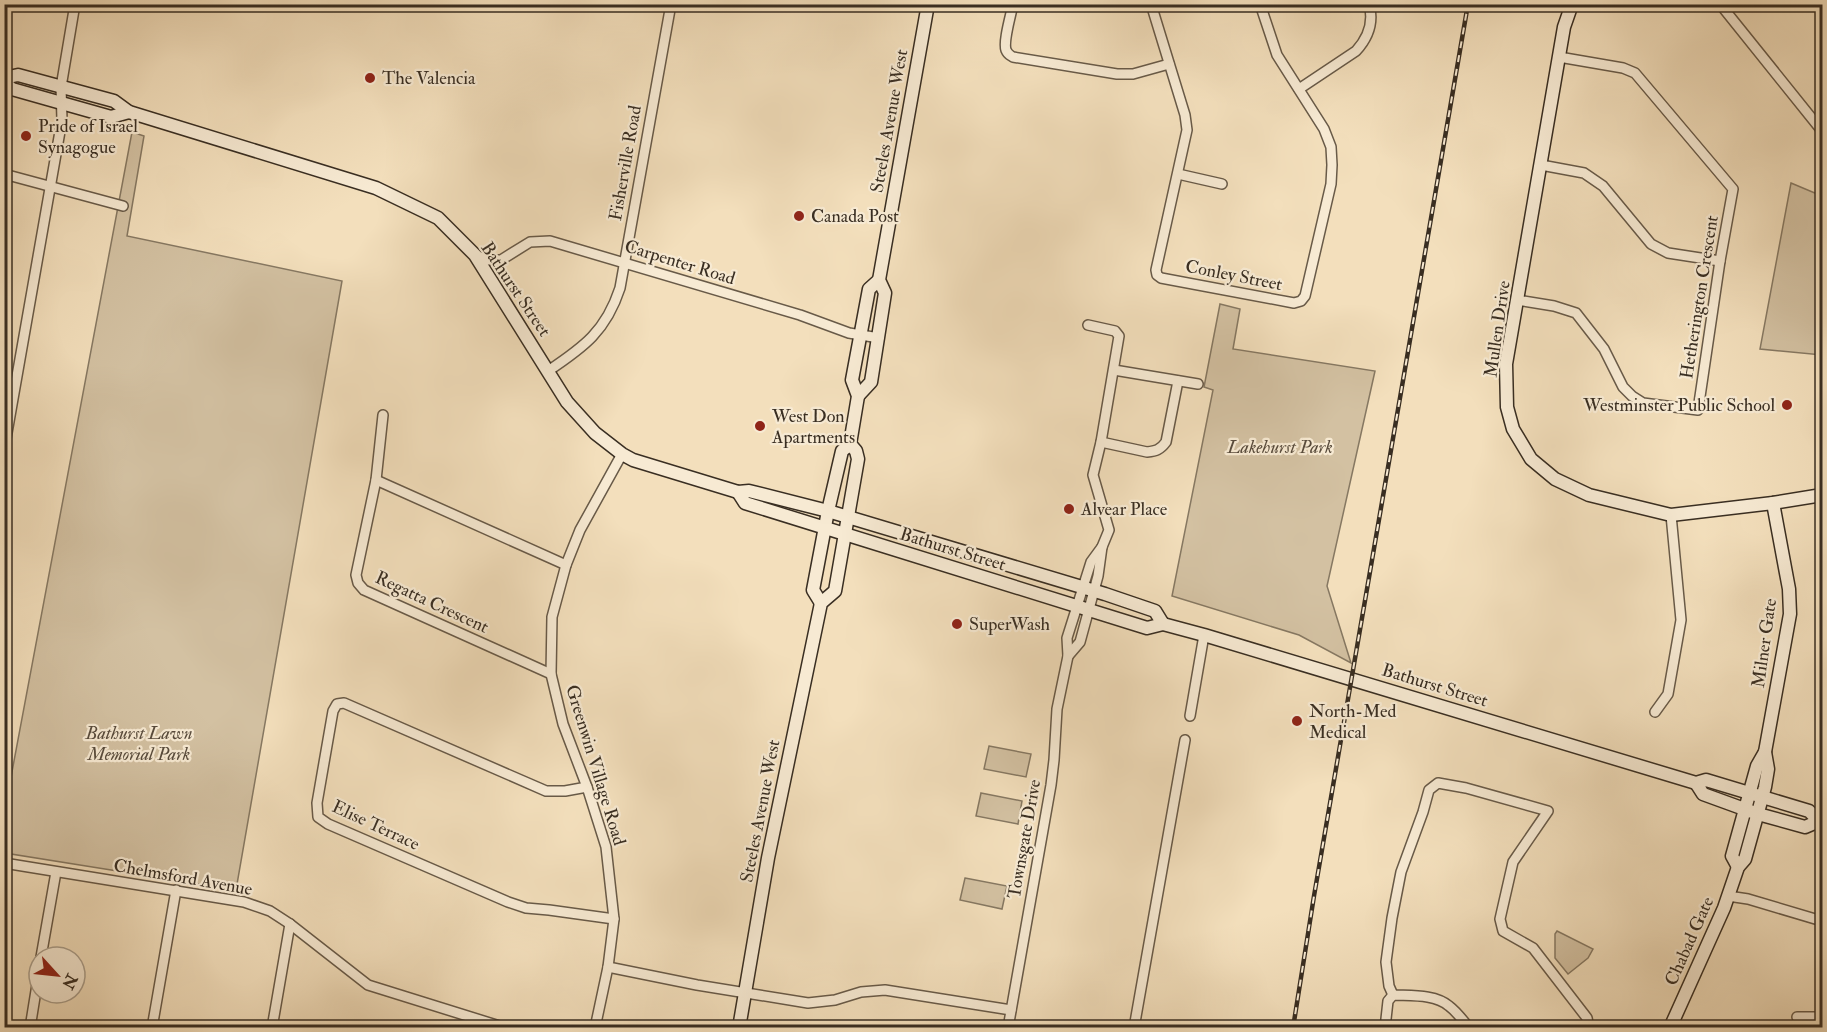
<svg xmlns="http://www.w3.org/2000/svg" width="1827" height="1032" viewBox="0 0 1827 1032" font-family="'IM FELL Double Pica',serif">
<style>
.green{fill:#d3c1a2;stroke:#867862;stroke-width:1.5}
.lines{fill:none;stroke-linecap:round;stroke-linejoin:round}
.street-casing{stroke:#685a48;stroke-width:12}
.secondary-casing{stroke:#392e22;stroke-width:15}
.street{stroke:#f7ead3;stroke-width:9}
.secondary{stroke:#f7ead3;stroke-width:12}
.rail-casing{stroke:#392e22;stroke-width:4.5}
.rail{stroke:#f7ead3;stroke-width:2;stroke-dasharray:7;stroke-linecap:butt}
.poi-dot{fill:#8f2418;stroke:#f7ead3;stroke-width:2}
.labels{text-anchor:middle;stroke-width:4.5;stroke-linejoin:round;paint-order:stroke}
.poi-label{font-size:18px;fill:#392e22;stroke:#f7ead3;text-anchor:start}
.street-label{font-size:18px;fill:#392e22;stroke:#f7ead3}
.park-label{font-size:18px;font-style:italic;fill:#584b3c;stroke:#f7ead3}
</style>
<rect width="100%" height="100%" fill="#f3dfbc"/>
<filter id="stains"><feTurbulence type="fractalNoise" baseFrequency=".00333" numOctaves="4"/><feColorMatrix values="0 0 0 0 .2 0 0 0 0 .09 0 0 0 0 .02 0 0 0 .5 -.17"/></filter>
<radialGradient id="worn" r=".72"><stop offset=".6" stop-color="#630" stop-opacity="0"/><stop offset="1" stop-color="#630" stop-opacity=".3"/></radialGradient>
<g class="green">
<path d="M132,132L144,136L127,236L342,281L236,890L5,853V809Z"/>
<path d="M1791,183L1822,196V355L1760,349Z"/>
<path d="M1220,304L1240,309L1233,349L1375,371L1327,586L1351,663L1299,635L1172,596L1213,390L1204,387Z"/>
<path d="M989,746L1031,754L1026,777L984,769Z"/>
<path d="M981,793L1022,801L1018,824L976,816Z"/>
<path d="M965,878L1007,886L1002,909L960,900Z"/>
<path d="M1557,931L1593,949L1588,958L1568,974L1555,958V934Z"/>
</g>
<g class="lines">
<defs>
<g id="street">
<path d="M1013,4C1011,15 1003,41 1006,50C1008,55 1010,55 1013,57L1117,74H1133L1169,64"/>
<path d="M1151,4L1185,115L1187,130L1156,270L1157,275L1161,278L1294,303L1301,301L1305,296L1331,184L1332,165L1331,147L1324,129L1277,55L1260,4"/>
<path d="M1720,4L1822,131"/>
<path d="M1299,89L1356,51C1368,38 1374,22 1369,4"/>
<path d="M1541,165L1584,173L1603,186L1651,244L1668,253L1720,261"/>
<path d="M4,174L123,206"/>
<path d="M1178,174L1222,184"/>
<path d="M475,255L488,260H501L530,242L550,241L800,315L849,333L879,338"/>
<path d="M1517,300L1554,306L1576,313L1604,349L1623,387L1632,396L1643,403L1698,410L1720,261L1733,189L1635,73L1623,68L1559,57"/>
<path d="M1114,370L1198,384"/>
<path d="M548,371C584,347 606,331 620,288L671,4"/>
<path d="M383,415L376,480L356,575L358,583L364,590L551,674"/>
<path d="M1101,442L1147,452C1156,451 1160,450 1166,442L1178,381"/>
<path d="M4,450L62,120L61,87L75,4"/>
<path d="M376,480L566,565"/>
<path d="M1068,656L1080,642L1098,576L1102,547"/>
<path d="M1655,712L1668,694L1681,620L1671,515"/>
<path d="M1190,716L1204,635"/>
<path d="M587,787L565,791H546L344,703L337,704L333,711L317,803L318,817L328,824L508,902L526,908L549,910L614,919"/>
<path d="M4,863L244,902L270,911L290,924L368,985L506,1028"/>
<path d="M1728,896L1748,899L1822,921"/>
<path d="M41,957L56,872"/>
<path d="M608,967L697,985L808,1003L835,1000L861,992L885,990L1011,1010"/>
<path d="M1393,995L1389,986L1386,962L1392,918L1401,872L1423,812L1429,790L1438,783L1466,788L1548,811L1513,862L1500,919L1503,931L1533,948L1587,1018L1589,1028"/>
<path d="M1797,1017H1822"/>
<path d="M30,1028L39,972"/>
<path d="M152,1028L176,890"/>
<path d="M272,1028L290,924"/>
<path d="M595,1028L608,967L614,919L606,847L587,787L563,724L551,674L552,617L566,565L580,530L622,454"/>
<path d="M1008,1028L1051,785L1054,760L1057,709L1068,656L1067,638L1091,562L1102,547L1109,530L1093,475L1101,442L1119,336L1115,331L1088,325"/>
<path d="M1134,1028L1185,740"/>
<path d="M1385,1028L1388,1001L1393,995C1411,996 1435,994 1449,1006C1457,1012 1463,1020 1469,1028"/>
</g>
<g id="secondary">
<path d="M1572,4L1564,27L1506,364L1507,407L1513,429L1531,459L1555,479L1589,495L1671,515L1773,503L1822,495"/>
<path d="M4,78L18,75L114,101L129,112L376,188L438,218L475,255L567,402L595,433L622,454L633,460L738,492L749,491L828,511L1105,594L1155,611L1163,624"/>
<path d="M4,82L12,89L111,117L129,112"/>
<path d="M858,396L871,382L885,293L879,280L928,4"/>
<path d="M738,492L745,503L1147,628L1163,624L1204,635L1696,783L1706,780L1809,811L1819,821L1822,822"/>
<path d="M821,603L813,590L828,511L842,451L850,444L858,396L852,380L869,289L879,280"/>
<path d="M1696,783L1703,794L1758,814L1805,827L1819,821"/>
<path d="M1738,867L1732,856L1757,766L1765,752L1790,614L1789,589L1773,503"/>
<path d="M739,1028L768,858L821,603L835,591L858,459L856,451L850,444"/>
<path d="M1670,1028L1724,908L1738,867L1745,859L1765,787L1768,769L1765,752"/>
</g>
</defs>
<use href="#street" class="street-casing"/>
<use href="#secondary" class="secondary-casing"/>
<use href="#street" class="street"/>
<use href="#secondary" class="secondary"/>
<defs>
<path id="rail" d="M1293,1028L1314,896L1468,4"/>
</defs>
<use href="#rail" class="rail-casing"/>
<use href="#rail" class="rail"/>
</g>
<g class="poi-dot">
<circle cx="370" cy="78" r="6"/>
<circle cx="26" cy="136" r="6"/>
<circle cx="799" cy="216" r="6"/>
<circle cx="1787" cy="405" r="6"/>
<circle cx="760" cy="426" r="6"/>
<circle cx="1069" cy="509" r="6"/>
<circle cx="957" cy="624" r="6"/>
<circle cx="1297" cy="721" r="6"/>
</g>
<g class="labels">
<g class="poi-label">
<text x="382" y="84">The Valencia</text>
<text x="38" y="132">Pride of Israel<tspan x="38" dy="21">Synagogue</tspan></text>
<text x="811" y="222">Canada Post</text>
<text x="1775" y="411" text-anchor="end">Westminster Public School</text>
<text x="772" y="422">West Don<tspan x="772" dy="21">Apartments</tspan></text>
<text x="1081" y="515">Alvear Place</text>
<text x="969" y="630">SuperWash</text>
<text x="1309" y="717">North-Med<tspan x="1309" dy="21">Medical</tspan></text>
</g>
<g class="street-label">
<text transform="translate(889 121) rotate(-80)" y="6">Steeles Avenue West</text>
<text transform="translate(625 163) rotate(-80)" y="6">Fisherville Road</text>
<text transform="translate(680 262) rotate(17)" y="6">Carpenter Road</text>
<text transform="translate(1234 275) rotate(11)" y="6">Conley Street</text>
<text transform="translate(516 289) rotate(56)" y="6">Bathurst Street</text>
<text transform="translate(1699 297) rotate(-81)" y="6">Hetherington Crescent</text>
<text transform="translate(1497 329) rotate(-82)" y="6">Mullen Drive</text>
<text transform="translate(953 549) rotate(17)" y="6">Bathurst Street</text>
<text transform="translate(432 602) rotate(25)" y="6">Regatta Crescent</text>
<text transform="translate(1764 643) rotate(-82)" y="6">Milner Gate</text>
<text transform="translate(1435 685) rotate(17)" y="6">Bathurst Street</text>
<text transform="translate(596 765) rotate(73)" y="6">Greenwin Village Road</text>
<text transform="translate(760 811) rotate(-79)" y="6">Steeles Avenue West</text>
<text transform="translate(376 825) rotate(25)" y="6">Elise Terrace</text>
<text transform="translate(1024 839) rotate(-80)" y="6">Townsgate Drive</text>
<text transform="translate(183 877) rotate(10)" y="6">Chelmsford Avenue</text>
<text transform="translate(1689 941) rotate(-66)" y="6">Chabad Gate</text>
</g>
<g class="park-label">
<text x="1280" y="453">Lakehurst Park</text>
<text x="139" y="739">Bathurst Lawn<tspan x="139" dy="21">Memorial Park</tspan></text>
</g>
</g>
<rect width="1827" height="1032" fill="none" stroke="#f3dfbc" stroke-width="24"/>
<rect x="6" y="6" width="1815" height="1020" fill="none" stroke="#392e22" stroke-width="3"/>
<rect x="12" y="12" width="1803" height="1008" fill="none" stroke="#392e22" stroke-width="1.5"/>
<g transform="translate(57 975) rotate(117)"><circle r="28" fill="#f7ead3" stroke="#ab9f8c" stroke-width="1.5"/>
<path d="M0-4.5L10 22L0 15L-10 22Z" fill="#8f2418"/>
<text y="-9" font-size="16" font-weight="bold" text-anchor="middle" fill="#392e22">N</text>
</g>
<rect width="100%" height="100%" filter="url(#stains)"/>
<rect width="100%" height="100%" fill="url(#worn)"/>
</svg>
